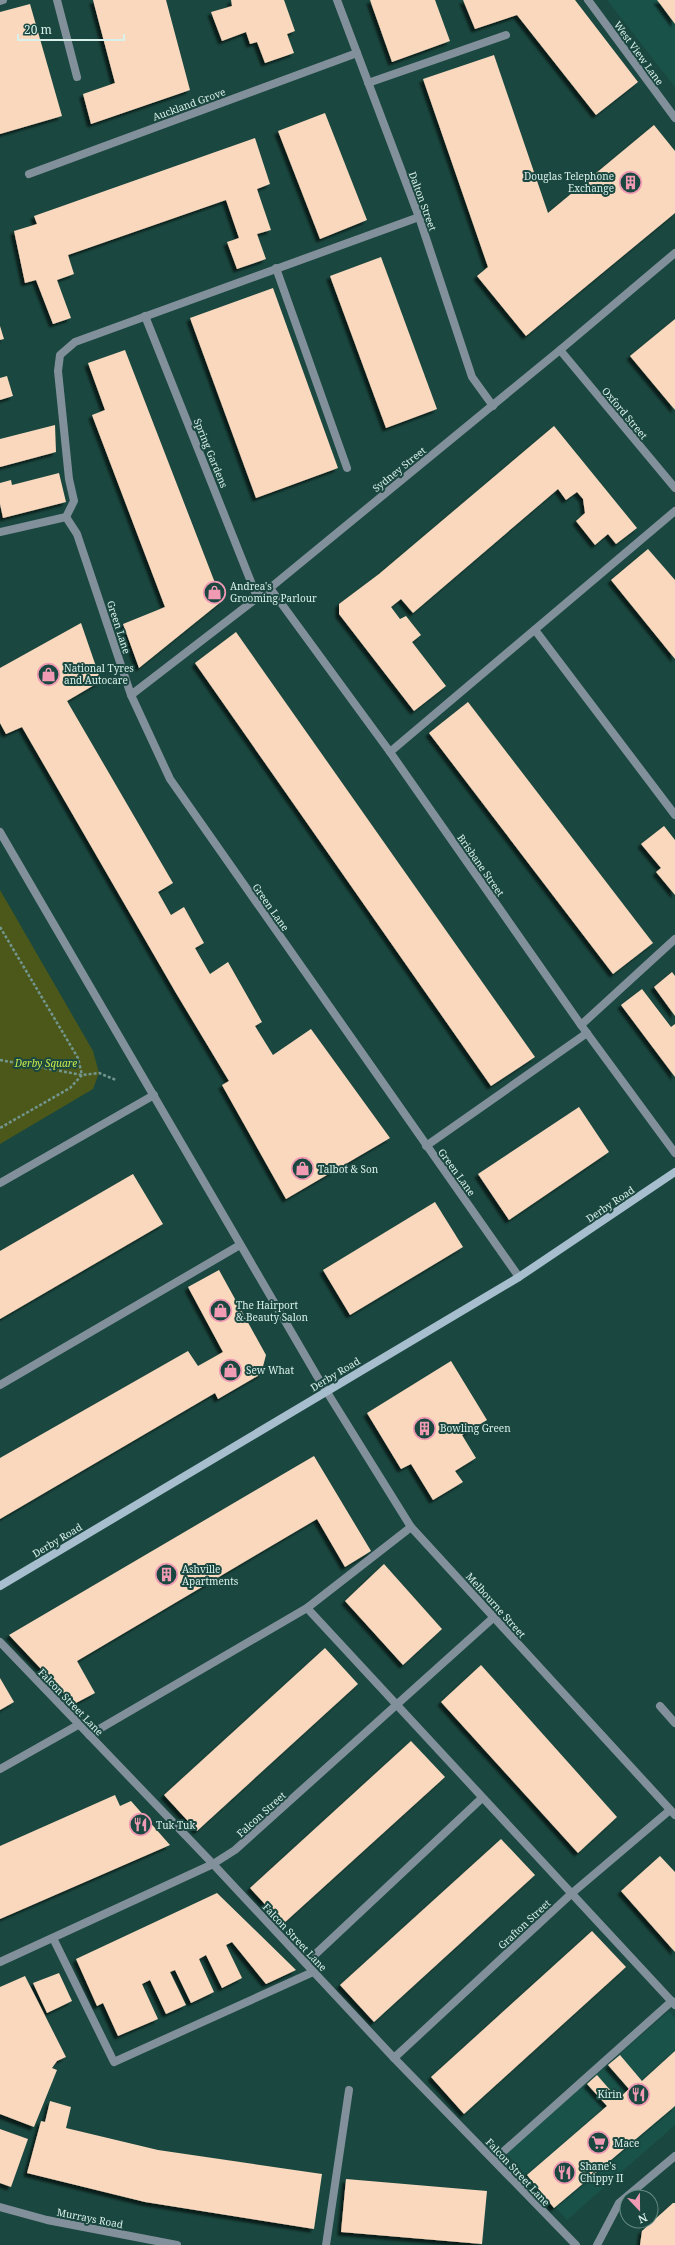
<svg xmlns="http://www.w3.org/2000/svg" width="675" height="2245" viewBox="0 0 675 2245" font-family="'Noto Serif',serif">
<style>
.built{fill:#195249}
.green{fill:#4b581a}
.building{fill:#f9d8bd;filter:url(#shadow)}
.lines{fill:none;stroke-linecap:round;stroke-linejoin:round}
.path{stroke:#72958e;stroke-width:2.5;stroke-dasharray:3 2;stroke-linecap:butt}
.lane{stroke:#82909b;stroke-width:8}
.street{stroke:#82909b;stroke-width:8}
.secondary{stroke:#a7becf;stroke-width:8}
.labels{text-anchor:middle;stroke-width:4;stroke-linejoin:round;paint-order:stroke}
.street-label{font-size:10px;fill:#d9f0eb;stroke:#1a473f}
.poi-label{font-size:10px;fill:#d9f0eb;stroke:#1a473f;text-anchor:start}
.park-label{font-size:10px;font-style:italic;fill:#c8e84a;stroke:#1a473f}
</style>
<defs>
<filter id="shadow"><feDropShadow dx="-3.5" dy="3.5" stdDeviation="1" flood-color="#0009"/></filter>
</defs>
<rect width="100%" height="100%" fill="#1a473f"/>
<g class="built">
<path d="M607,0H675V87Z"/>
<path d="M669,2011L675,2018V2125L567,2220L506,2153Z"/>
</g>
<path class="green" d="M0,890L93,1051L99,1073L93,1089L0,1144Z"/>
<g class="building">
<path d="M93,0H166L190,90L91,124L83,94L115,83Z"/>
<path d="M231,0H284L295,31L287,34L294,53L265,63L257,42L250,44L246,32L222,41L211,12L232,6Z"/>
<path d="M370,0H435L450,41L392,62Z"/>
<path d="M463,0H575L638,82L596,115L517,15L475,29Z"/>
<path d="M657,0H675V24L661,5Z"/>
<path d="M30,4L62,116L0,134V12Z"/>
<path d="M494,55L548,213L654,125L675,151V213L526,336L477,276L488,267L423,79Z"/>
<path d="M325,113L367,220L320,239L278,131Z"/>
<path d="M255,138L270,184L257,189L271,230L257,234L266,259L237,269L227,242L239,238L226,200L68,255L74,274L57,280L71,318L53,324L36,280L25,283L14,231L37,224L34,216Z"/>
<path d="M381,257L437,409L386,428L330,276Z"/>
<path d="M273,288L338,468L256,498L190,318Z"/>
<path d="M675,319V410L630,356Z"/>
<path d="M0,326L4,339L0,340Z"/>
<path d="M125,350L222,601L139,668L123,624L165,607L92,415L105,410L88,363Z"/>
<path d="M7,376L13,396L0,400V378Z"/>
<path d="M55,425L56,452L0,467V439Z"/>
<path d="M554,426L637,528L616,544L608,534L595,545L576,521L585,513L583,499L577,492L566,500L558,489L413,613L401,599L391,607L400,619L406,616L421,635L412,642L446,686L414,711L339,614V604L379,574Z"/>
<path d="M59,473L66,502L3,518L0,504V483L11,480L12,485Z"/>
<path d="M648,549L675,580V659L611,580Z"/>
<path d="M81,623L101,681L67,701L173,883L158,892L171,915L184,907L204,943L195,948L210,974L228,962L262,1022L255,1026L273,1055L311,1029L390,1138L286,1199L222,1085L229,1081L176,993L22,727L6,734L0,723V668Z"/>
<path d="M236,632L535,1057L491,1086L195,663Z"/>
<path d="M468,702L653,943L613,974L429,733Z"/>
<path d="M664,826L675,840V895L656,872L661,868L641,844Z"/>
<path d="M672,972L675,976V1016L654,987Z"/>
<path d="M642,989L671,1027L675,1024V1077L621,1005Z"/>
<path d="M579,1107L609,1152L509,1220L478,1174Z"/>
<path d="M133,1174L163,1224L0,1319V1251Z"/>
<path d="M435,1202L463,1247L350,1315L323,1270Z"/>
<path d="M219,1270L266,1355L261,1374L218,1399L215,1393L0,1519V1458L188,1351L198,1366L223,1352L188,1287Z"/>
<path d="M451,1361L487,1420L462,1435L476,1458L455,1471L463,1482L433,1500L411,1464L401,1469L367,1413Z"/>
<path d="M314,1456L371,1551L345,1567L317,1519L77,1661L95,1693L74,1704L9,1635Z"/>
<path d="M384,1564L442,1629L403,1665L345,1601Z"/>
<path d="M325,1648L358,1684L197,1831L164,1795Z"/>
<path d="M481,1665L617,1817L578,1853L441,1702Z"/>
<path d="M0,1678L14,1702L0,1710Z"/>
<path d="M411,1741L445,1777L283,1924L250,1888Z"/>
<path d="M115,1795L120,1806L131,1801L170,1845L0,1919V1846Z"/>
<path d="M501,1839L535,1875L374,2022L340,1985Z"/>
<path d="M660,1856L675,1872V1952L621,1891Z"/>
<path d="M217,1893L296,1970L266,1984L232,1942L226,1945L242,1978L222,1988L206,1955L199,1959L214,1992L191,2003L175,1970L170,1972L186,2005L166,2014L150,1980L142,1984L158,2019L118,2036L103,2003L97,2006L76,1959Z"/>
<path d="M592,1931L626,1967L464,2114L431,2077Z"/>
<path d="M59,1973L72,2001L47,2013L33,1983Z"/>
<path d="M25,1976L66,2057L57,2061L52,2068L57,2070L34,2127L0,2114V1987Z"/>
<path d="M675,2051V2106L554,2208L527,2175L607,2106L587,2084L597,2075L618,2099L629,2089L608,2065L620,2055L642,2081Z"/>
<path d="M50,2101L71,2107L66,2128L158,2150L322,2174L314,2229L145,2202L27,2173L41,2121L45,2122Z"/>
<path d="M0,2129L28,2139L11,2187L0,2183Z"/>
<path d="M346,2179L487,2191L482,2244L341,2232Z"/>
<path d="M673,2203H675V2245H640L642,2231Z"/>
</g>
<g class="lines">
<g class="path">
<path d="M0,927L78,1058L82,1075L70,1088L0,1128"/>
<path d="M0,1060L82,1075L99,1073L116,1080"/>
</g>
<g class="lane">
<path d="M57,0L77,77"/>
<path d="M588,0L675,118"/>
<path d="M0,1L3,0"/>
<path d="M368,83L506,35"/>
<path d="M276,268L347,468"/>
<path d="M0,532L66,517L74,501L69,479L58,371L60,355L75,342L419,217"/>
<path d="M535,630L675,815"/>
<path d="M390,752L675,511"/>
<path d="M581,1025L675,939"/>
<path d="M426,1146L587,1033"/>
<path d="M0,1385L240,1245"/>
<path d="M307,1608L675,2005"/>
<path d="M0,1642L213,1864L394,2058L576,2245"/>
<path d="M660,1706L675,1723"/>
<path d="M89,1735L307,1608L411,1527"/>
<path d="M0,1769L78,1725"/>
<path d="M53,1938L114,2062L313,1972"/>
<path d="M306,1963L482,1798"/>
<path d="M494,2160L672,2001"/>
<path d="M326,2245L349,2090"/>
</g>
<g class="street">
<path d="M337,0L419,217L472,377L493,406"/>
<path d="M29,174L357,53"/>
<path d="M145,316L257,597"/>
<path d="M560,350L675,488"/>
<path d="M66,517L77,534L131,695L170,779L519,1277"/>
<path d="M270,588L390,752L581,1025L675,1153"/>
<path d="M131,695L270,588L560,350L675,253"/>
<path d="M0,832L317,1376L411,1527L675,1815"/>
<path d="M0,1183L154,1095"/>
<path d="M0,1962L213,1864L235,1850L493,1618"/>
<path d="M394,2058L571,1894L670,1810"/>
<path d="M0,2207L47,2220L177,2245"/>
<path d="M597,2245L619,2203L675,2156"/>
</g>
<path class="secondary" d="M0,1586L519,1277L675,1172"/>
</g>
<defs>
<symbol id="building-ring" viewBox="-11 -11 22 22"><circle r="9.5" fill="#1a473f" stroke="#f09ab4" stroke-width="1.5"/><path d="M-4-6H4V6H1V3H-1V6H-4ZM-2.5-4.3h1.7v1.8h-1.7ZM.8-4.3h1.7v1.8H.8ZM-2.5-1h1.7V.8h-1.7ZM.8-1h1.7V.8H.8Z" fill="#f09ab4"/></symbol>
<symbol id="shop-ring" viewBox="-11 -11 22 22"><circle r="9.5" fill="#1a473f" stroke="#f09ab4" stroke-width="1.5"/><path d="M-5-2.5h2.3a2.7 3.5 0 0 1 5.4 0H5L5.5 6h-11ZM-1.5-2.5h3a1.5 2.3 0 0 0-3 0Z" fill="#f09ab4"/></symbol>
<symbol id="restaurant-ring" viewBox="-11 -11 22 22"><circle r="9.5" fill="#1a473f" stroke="#f09ab4" stroke-width="1.5"/><path d="M-5-6h1v4h1v-4h1v4h1v-4h1v5L-1.5 .5V6h-2V.5L-5-1ZM5-6V6H3V1.5H1.5Q1.5-4 5-6Z" fill="#f09ab4"/></symbol>
<symbol id="supermarket-ring" viewBox="-11 -11 22 22"><circle r="9.5" fill="#1a473f" stroke="#f09ab4" stroke-width="1.5"/><path d="M-6-5.5h2.5l.6 2H6L4.5 2H-2.5L-4.4-4H-6ZM-1.5 3.2a1.3 1.3 0 1 0 .1 0ZM3 3.2a1.3 1.3 0 1 0 .1 0Z" fill="#f09ab4"/></symbol>
</defs>
<g fill-rule="evenodd">
<use href="#building-ring" x="618" y="170" width="25" height="25"/>
<use href="#shop-ring" x="202" y="580" width="25" height="25"/>
<use href="#shop-ring" x="36" y="662" width="25" height="25"/>
<use href="#shop-ring" x="290" y="1156" width="25" height="25"/>
<use href="#shop-ring" x="208" y="1298" width="25" height="25"/>
<use href="#shop-ring" x="218" y="1358" width="25" height="25"/>
<use href="#building-ring" x="412" y="1416" width="25" height="25"/>
<use href="#building-ring" x="154" y="1562" width="25" height="25"/>
<use href="#restaurant-ring" x="128" y="1812" width="25" height="25"/>
<use href="#restaurant-ring" x="626" y="2082" width="25" height="25"/>
<use href="#supermarket-ring" x="586" y="2130" width="25" height="25"/>
<use href="#restaurant-ring" x="552" y="2160" width="25" height="25"/>
</g>
<g class="labels">
<g class="street-label">
<text transform="translate(639 53) rotate(54)" y="4">West View Lane</text>
<text transform="translate(189 104) rotate(-20)" y="4">Auckland Grove</text>
<text transform="translate(423 201) rotate(70)" y="4">Dalton Street</text>
<text transform="translate(625 413) rotate(50)" y="4">Oxford Street</text>
<text transform="translate(211 453) rotate(68)" y="4">Spring Gardens</text>
<text transform="translate(399 469) rotate(-39)" y="4">Sydney Street</text>
<text transform="translate(119 627) rotate(72)" y="4">Green Lane</text>
<text transform="translate(481 865) rotate(55)" y="4">Brisbane Street</text>
<text transform="translate(271 907) rotate(55)" y="4">Green Lane</text>
<text transform="translate(457 1172) rotate(54)" y="4">Green Lane</text>
<text transform="translate(610 1204) rotate(-34)" y="4">Derby Road</text>
<text transform="translate(335 1374) rotate(-31)" y="4">Derby Road</text>
<text transform="translate(57 1540) rotate(-31)" y="4">Derby Road</text>
<text transform="translate(496 1605) rotate(48)" y="4">Melbourne Street</text>
<text transform="translate(71 1702) rotate(46)" y="4">Falcon Street Lane</text>
<text transform="translate(261 1814) rotate(-42)" y="4">Falcon Street</text>
<text transform="translate(524 1924) rotate(-43)" y="4">Grafton Street</text>
<text transform="translate(295 1937) rotate(47)" y="4">Falcon Street Lane</text>
<text transform="translate(518 2172) rotate(47)" y="4">Falcon Street Lane</text>
<text transform="translate(90 2218) rotate(11)" y="4">Murrays Road</text>
</g>
<g class="poi-label">
<text x="614" y="180" text-anchor="end">Douglas Telephone<tspan x="614" dy="12">Exchange</tspan></text>
<text x="230" y="590">Andrea's<tspan x="230" dy="12">Grooming Parlour</tspan></text>
<text x="64" y="672">National Tyres<tspan x="64" dy="12">and Autocare</tspan></text>
<text x="318" y="1173">Talbot &amp; Son</text>
<text x="236" y="1309">The Hairport<tspan x="236" dy="12">&amp; Beauty Salon</tspan></text>
<text x="246" y="1374">Sew What</text>
<text x="440" y="1432">Bowling Green</text>
<text x="182" y="1573">Ashville<tspan x="182" dy="12">Apartments</tspan></text>
<text x="156" y="1829">Tuk Tuk</text>
<text x="622" y="2098" text-anchor="end">Kirin</text>
<text x="614" y="2147">Mace</text>
<text x="580" y="2170">Shane's<tspan x="580" dy="12">Chippy II</tspan></text>
</g>
<g class="park-label">
<text x="46" y="1067">Derby Square</text>
</g>
</g>
<g transform="translate(639 2209) rotate(158)"><circle r="19" fill="#1a473f" stroke="#668b84"/>
<path d="M0-3L7 15L0 10L-7 15Z" fill="#f09ab4"/>
<text y="-6" font-size="11" font-weight="bold" text-anchor="middle" fill="#d9f0eb">N</text>
</g>
<path d="M18 34v6h106v-6" fill="none" stroke="#d9f0eb" stroke-width="2"/>
<text x="24" y="34" font-size="12" fill="#d9f0eb" stroke="#1a473f" stroke-width="3" paint-order="stroke">20 m</text>
</svg>
